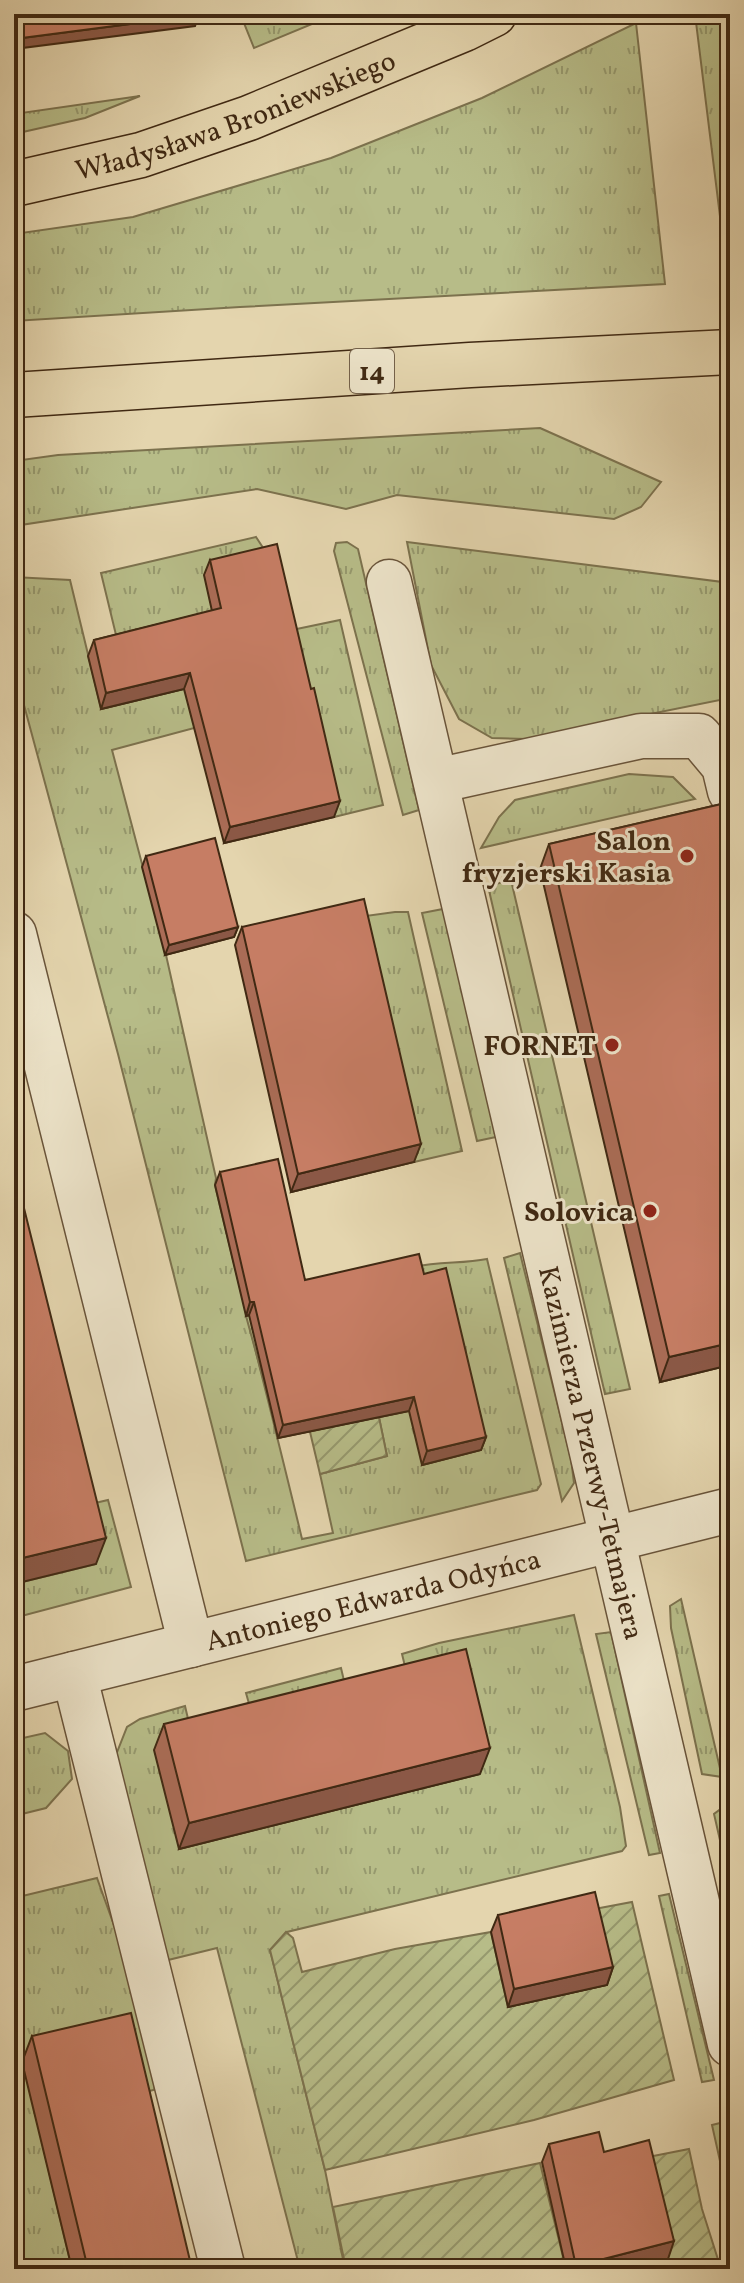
<svg xmlns="http://www.w3.org/2000/svg" width="744" height="2283" viewBox="0 0 744 2283" font-family="Vollkorn,serif">
<style>
.grass{fill:url(#grass-tufts);stroke:#7c724e;stroke-width:2}
.garden{fill:url(#garden-furrows);stroke:#7c724e;stroke-width:2}
.lines{fill:none;stroke-linecap:round;stroke-linejoin:round}
.minor-casing{stroke:#69543a;stroke-width:47}
.major-casing{stroke:#402913;stroke-width:47}
.minor{stroke:#ede4ca;stroke-width:44}
.major{stroke:#e4d5ae;stroke-width:44}
.wall{fill:#aa6c56;stroke:#402913;stroke-width:2}
.shaded-wall{fill:#8b5846;stroke:#402913;stroke-width:2}
.building{fill:#c67d64;stroke:#402913;stroke-width:2}
.poi-dot{fill:#8f2418;stroke:#ede4ca;stroke-width:3}
.labels{text-anchor:middle;stroke-width:6;stroke-linejoin:round;paint-order:stroke}
.shield{fill:#ede4ca;stroke:#74614a;stroke-width:2}
.shield-label{font-size:26px;font-weight:bold;fill:#402913}
.street-label{font-size:28px;fill:#402913;stroke:#ede4ca}
.poi-label{font-size:28px;font-weight:bold;fill:#402913;stroke:#ede4ca;text-anchor:end}
</style>
<defs>
<pattern id="grass-tufts" width="24" height="20" patternUnits="userSpaceOnUse" patternTransform="scale(2)"><rect width="24" height="20" fill="#b7bc88"/><path d="M3 7l-1-3M5 7V3M7 7l1-3M15 17l-1-3M17 17v-4M19 17l1-3" fill="none" stroke="#96996e"/></pattern>
<pattern id="garden-furrows" width="10" height="10" patternUnits="userSpaceOnUse" patternTransform="scale(2)"><rect width="10" height="10" fill="#b7bc88"/><path d="M-1 1l2-2M0 10L10 0M9 11l2-2" fill="none" stroke="#96996e"/></pattern>
</defs>
<rect width="100%" height="100%" fill="#e4d5ae"/>
<filter id="stains"><feTurbulence type="fractalNoise" baseFrequency=".0025" numOctaves="4"/><feColorMatrix values="0 0 0 0 .2 0 0 0 0 .09 0 0 0 0 .02 0 0 0 .5 -.17"/></filter>
<radialGradient id="worn" r=".72"><stop offset=".6" stop-color="#630" stop-opacity="0"/><stop offset="1" stop-color="#630" stop-opacity=".3"/></radialGradient>
<g class="grass">
<path d="M245,14H336L254,48L244,23Z"/>
<path d="M695,14H730L728,281Z"/>
<path d="M636,23L665,284L240,307L14,321V234L133,217L331,158L482,98Z"/>
<path d="M140,96L85,118L14,134V114Z"/>
<path d="M540,428L661,482L641,507L614,519L397,495L346,509L257,489L14,526V461L58,455Z"/>
<path d="M256,537L271,560L215,624L198,729L194,728L112,750L166,955L216,1178L215,1185C243,1304 274,1421 302,1539L333,1533L320,1474L387,1456L370,1374L419,1287L414,1267C440,1261 462,1264 487,1259L541,1484L537,1490L246,1561L118,1054L14,668V577L70,580L101,708L132,701L101,573Z"/>
<path d="M347,542L358,549L419,810L403,815L334,551L336,543Z"/>
<path d="M407,542L730,583V698L526,739L492,738L459,719L431,665Z"/>
<path d="M340,620L383,805L334,817L308,704L287,631Z"/>
<path d="M629,774L673,777L695,799L481,848L499,817L515,800Z"/>
<path d="M511,880L630,1389L605,1394L488,886Z"/>
<path d="M443,909L496,1137L477,1141L422,913Z"/>
<path d="M395,912H408L462,1151L414,1162L358,917Z"/>
<path d="M520,1253L571,1459L574,1483L562,1501L504,1258Z"/>
<path d="M108,1500L131,1587L14,1618V1584L96,1564L82,1506Z"/>
<path d="M681,1599L722,1777L702,1774L671,1628L670,1606Z"/>
<path d="M574,1615L620,1807L626,1846L622,1851L287,1932L270,1950L325,2170L345,2269H300L217,1948L160,1962L112,1765L127,1727L140,1719L185,1706L193,1740L410,1687L402,1654L439,1643Z"/>
<path d="M611,1632L660,1853L649,1855L596,1634Z"/>
<path d="M341,1668L349,1702L255,1725L246,1693Z"/>
<path d="M45,1733L68,1751L72,1779L46,1808L14,1816V1740Z"/>
<path d="M730,1802V1884L714,1814Z"/>
<path d="M97,1878L130,1970L161,2088L134,2095L23,2062L72,2269H14V1898Z"/>
<path d="M669,1894L714,2080L702,2082L659,1896Z"/>
<path d="M724,2122L730,2149V2206L712,2125Z"/>
</g>
<g class="garden">
<path d="M323,1297L370,1374L387,1456L320,1474L301,1394L269,1400L246,1316Z"/>
<path d="M632,1902L674,2080L534,2120L325,2170L270,1950L286,1932L293,1938L302,1972L395,1949L491,1932L508,2007L606,1985L589,1910Z"/>
<path d="M689,2149L702,2209L721,2269H629L668,2259L643,2158Z"/>
<path d="M540,2163L566,2269H346L333,2207Z"/>
</g>
<g class="lines">
<defs>
<g id="minor">
<path id="s1" d="M389,582L730,2044"/>
<path d="M436,781L641,736H699L724,766L730,791"/>
<path d="M14,934L191,1645"/>
<path d="M74,1674L223,2269"/>
<path id="s2" d="M14,1689L730,1510"/>
</g>
<g id="major">
<path id="s3" d="M14,184L141,155L249,118L464,29L494,14"/>
<path d="M14,395L470,365L730,352"/>
</g>
</defs>
<use href="#minor" class="minor-casing"/>
<use href="#major" class="major-casing"/>
<use href="#minor" class="minor"/>
<use href="#major" class="major"/>
</g>
<g class="wall">
<path d="M210,560L334,817L224,843L184,689L101,709L88,656L94,640L212,611L204,575Z"/>
<path d="M730,802V1365L660,1382L540,869L549,844Z"/>
<path d="M146,856L238,927L234,937L165,955L142,867Z"/>
<path d="M242,927L414,1162L291,1192L235,945Z"/>
<path d="M220,1172L305,1280L424,1274L486,1437L481,1450L422,1465L409,1411L278,1438L249,1315L246,1316L215,1185Z"/>
<path d="M164,1724L480,1774L179,1849L154,1750Z"/>
<path d="M498,1915L613,1967L607,1985L508,2007L491,1932Z"/>
<path d="M32,2036L192,2269H72L22,2062Z"/>
<path d="M549,2144L604,2152L668,2259L629,2269H566L542,2162Z"/>
</g>
<g class="shaded-wall">
<path d="M199,15L195,26L14,49V39Z"/>
<path d="M190,673L184,689L101,709L106,693Z"/>
<path d="M340,801L334,817L224,843L230,827Z"/>
<path d="M238,927L234,937L165,955L169,945Z"/>
<path d="M421,1144L414,1162L291,1192L298,1174Z"/>
<path d="M250,1302H254L249,1315L246,1316Z"/>
<path d="M730,1343V1365L660,1382L669,1357Z"/>
<path d="M414,1397L409,1411L278,1438L283,1425Z"/>
<path d="M486,1437L481,1450L422,1465L427,1451Z"/>
<path d="M106,1538L96,1564L14,1584V1560Z"/>
<path d="M490,1748L480,1774L179,1849L189,1823Z"/>
<path d="M613,1967L607,1985L508,2007L514,1989Z"/>
<path d="M674,2241L668,2259L629,2269H575L576,2266Z"/>
</g>
<g class="building">
<path d="M14,14H199V15L14,39Z"/>
<path d="M277,544L311,689L314,688L340,801L230,827L190,673L106,693L94,640L221,608L210,560Z"/>
<path d="M730,802V1343L669,1357L549,844Z"/>
<path d="M215,838L238,927L169,945L146,856Z"/>
<path d="M364,899L421,1144L298,1174L242,927Z"/>
<path d="M278,1159L305,1280L419,1254L424,1274L446,1268L486,1437L427,1451L414,1397L283,1425L254,1302H250L220,1172Z"/>
<path d="M14,1168L106,1538L14,1560Z"/>
<path d="M466,1649L490,1748L189,1823L164,1724Z"/>
<path d="M595,1892L613,1967L514,1989L498,1915Z"/>
<path d="M131,2013L192,2269H88L32,2036Z"/>
<path d="M599,2132L604,2152L649,2140L674,2241L576,2266L549,2144Z"/>
</g>
<g class="poi-dot">
<circle cx="687" cy="856" r="8"/>
<circle cx="612" cy="1045" r="8"/>
<circle cx="650" cy="1211" r="8"/>
</g>
<g class="labels">
<rect class="shield" x="350" y="349" width="44" height="44" rx="6"/>
<g class="shield-label">
<text x="372" y="380">14</text>
</g>
<g class="street-label">
<text dy="10" stroke="none"><textPath href="#s3" startOffset="232">Władysława Broniewskiego</textPath></text>
<text dy="10" stroke="none"><textPath href="#s1" startOffset="894">Kazimierza Przerwy-Tetmajera</textPath></text>
<text dy="10" stroke="none"><textPath href="#s2" startOffset="370">Antoniego Edwarda Odyńca</textPath></text>
</g>
<g class="poi-label">
<text x="671" y="850">Salon<tspan x="671" dy="32">fryzjerski Kasia</tspan></text>
<text x="596" y="1055">FORNET</text>
<text x="634" y="1221">Solovica</text>
</g>
</g>
<rect width="744" height="2283" fill="none" stroke="#e4d5ae" stroke-width="48"/>
<rect x="16" y="16" width="712" height="2251" fill="none" stroke="#402913" stroke-width="4"/>
<rect x="24" y="24" width="696" height="2235" fill="none" stroke="#402913" stroke-width="2"/>
<rect width="100%" height="100%" filter="url(#stains)"/>
<rect width="100%" height="100%" fill="url(#worn)"/>
</svg>
